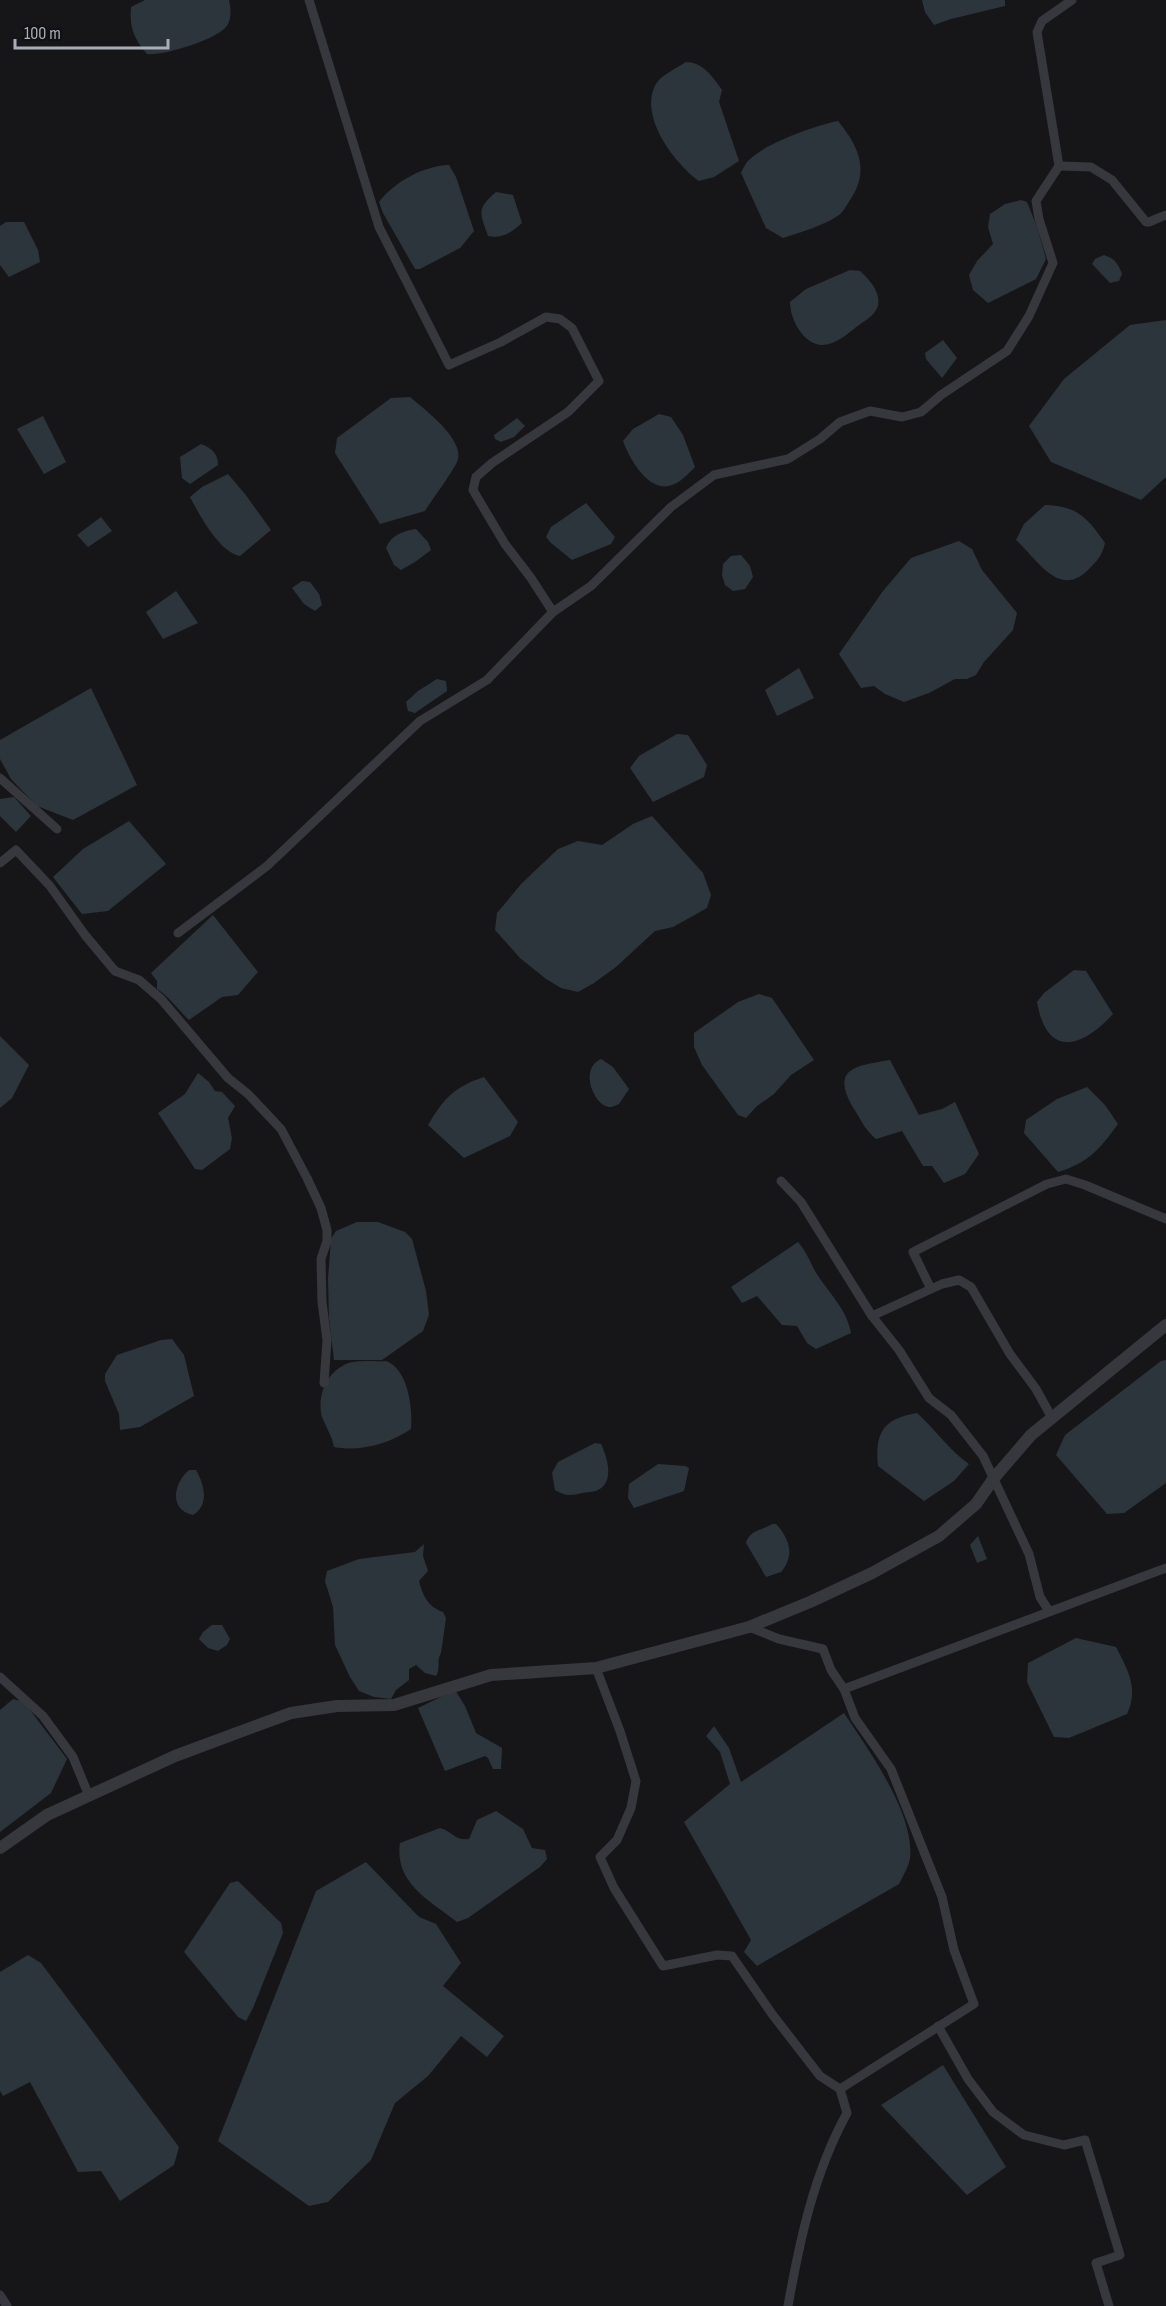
<svg xmlns="http://www.w3.org/2000/svg" width="1166" height="2306" viewBox="0 0 1166 2306" font-family="'Sofia Sans Condensed',sans-serif">
<style>
.water{fill:#2c353c}
.lines{fill:none;stroke-linecap:round;stroke-linejoin:round}
.minor{stroke:#37383d;stroke-width:9}
.tertiary{stroke:#37383d;stroke-width:12}
</style>
<rect width="100%" height="100%" fill="#161618"/>
<g class="water">
<path d="M145,0H229C231,9 232,20 226,27C215,40 163,56 147,54C134,39 129,27 131,7Z"/>
<path d="M922,0H1005V6L951,19L934,25L925,12Z"/>
<path d="M686,62C703,62 713,77 722,90L719,102L739,161L714,177L699,181C674,163 638,115 656,84C661,75 677,68 686,62Z"/>
<path d="M838,121C859,147 870,170 850,200C847,205 843,212 839,215C823,226 801,232 783,238L766,228L741,173C743,169 745,164 748,161C765,143 814,126 838,121Z"/>
<path d="M449,165L456,177L474,231L460,248L420,269H415L383,213L379,202C394,182 423,166 449,165Z"/>
<path d="M496,192L513,195L522,223C512,232 502,239 488,236C480,213 476,209 496,192Z"/>
<path d="M1021,200L1027,202L1037,227L1046,259L1036,279L988,303L973,290L969,275L977,261L993,244L988,227L990,214L1005,204Z"/>
<path d="M6,222H24L38,250L40,262L9,277L0,265V226Z"/>
<path d="M1104,255C1115,259 1118,263 1122,274L1119,281L1110,283L1092,264L1095,259Z"/>
<path d="M850,270L860,271C869,279 881,292 878,306C875,315 866,320 859,325C851,331 841,340 832,343C808,353 790,322 790,302L806,289Z"/>
<path d="M1166,320V477L1141,500L1051,462L1029,426L1064,379L1130,325Z"/>
<path d="M943,340L957,358L942,378L926,359L925,353Z"/>
<path d="M410,397C424,409 463,438 458,459C456,468 431,501 425,511L380,524L335,453L337,438L391,398Z"/>
<path d="M659,414L671,417L683,435L695,467C688,474 681,482 672,485C649,494 629,458 623,441L633,429Z"/>
<path d="M43,416L66,462L44,474L17,429Z"/>
<path d="M517,418L525,426L514,437L501,442L495,439L494,435Z"/>
<path d="M201,444C211,448 218,453 218,465L190,484L182,478L180,457Z"/>
<path d="M228,474L245,494L271,530L240,556C219,552 200,516 190,497L202,487Z"/>
<path d="M586,503L615,537L611,544L572,560L551,543L546,537L551,527Z"/>
<path d="M1045,505C1077,506 1087,517 1105,543C1102,556 1097,561 1088,570C1059,599 1037,559 1016,540L1024,524Z"/>
<path d="M101,517L112,531L88,547L77,535Z"/>
<path d="M416,529L428,542L431,550L415,562L401,570L394,565L386,548C391,535 403,531 416,529Z"/>
<path d="M959,541L972,549L982,570L1017,613L1013,630L984,662L976,675L967,679H955L929,693L904,702L885,694L874,686L861,688L839,654L883,591L911,558Z"/>
<path d="M741,555L750,566L753,577L745,589L733,591L725,585L722,575L723,564L731,556Z"/>
<path d="M302,581L310,582L319,594L322,605L315,611L304,604L292,588Z"/>
<path d="M176,591L198,623L163,639L146,612Z"/>
<path d="M799,668L814,698L777,716L765,690Z"/>
<path d="M437,679L446,681L447,691L415,713L408,711L406,702L418,691Z"/>
<path d="M91,688L137,785L73,820L37,806L11,779L0,759V740Z"/>
<path d="M677,734L688,735L707,765L704,777L653,802L630,768L639,756Z"/>
<path d="M14,797L31,816L16,832L0,816V799Z"/>
<path d="M652,816L703,873L711,895L707,908L673,927L655,931L616,967L594,983L578,992L561,988L546,979L520,958L495,930L497,913L522,883L558,849L578,841L602,845L633,824Z"/>
<path d="M129,821L166,864L108,911L82,914L53,877L83,849Z"/>
<path d="M213,915L258,972L238,995L222,997L189,1020C177,1009 170,997 157,989V981L151,973Z"/>
<path d="M1074,970L1086,971L1113,1014C1082,1048 1047,1059 1037,1002L1044,993Z"/>
<path d="M759,994L772,998L814,1060L791,1075L774,1094L757,1106L746,1118L738,1115L702,1065L694,1047V1033L738,1002Z"/>
<path d="M0,1036L29,1065L12,1098L0,1108Z"/>
<path d="M601,1059L613,1067L629,1089L619,1104C616,1105 613,1107 610,1107C595,1107 578,1069 601,1059Z"/>
<path d="M890,1060L919,1115L942,1109L955,1102L979,1154L965,1174L944,1183L932,1166H923L902,1131L876,1139C866,1131 861,1120 854,1109C830,1068 855,1066 890,1060Z"/>
<path d="M198,1073L209,1082L215,1091L222,1092L235,1106L228,1118L232,1138L230,1149L202,1170L195,1169L158,1113L185,1094Z"/>
<path d="M484,1077L518,1122L510,1136L464,1158L428,1125C444,1098 454,1087 484,1077Z"/>
<path d="M1087,1087L1105,1105L1118,1124C1100,1149 1088,1163 1058,1172L1024,1133L1026,1120L1057,1099Z"/>
<path d="M357,1222H378L405,1232L412,1239L426,1291L429,1315L423,1331L382,1360H334L329,1318L328,1279L331,1239L336,1231Z"/>
<path d="M798,1242C806,1251 809,1260 815,1271C827,1291 847,1309 851,1333L816,1349L807,1343L797,1326L782,1325L757,1296L742,1303L731,1287Z"/>
<path d="M172,1339L184,1355L194,1396L140,1427L120,1430L119,1414L105,1381V1374L117,1355L161,1340Z"/>
<path d="M1166,1360V1483L1124,1513L1107,1514L1056,1455L1065,1435L1161,1361Z"/>
<path d="M386,1361C408,1369 413,1408 411,1429C389,1444 360,1452 334,1447C332,1436 326,1427 322,1417C317,1397 325,1375 344,1365C356,1359 373,1362 386,1361Z"/>
<path d="M917,1413C935,1429 949,1450 969,1464L954,1481L924,1501L878,1466C875,1432 883,1419 917,1413Z"/>
<path d="M595,1443L601,1444C607,1457 616,1483 596,1491C593,1492 586,1492 582,1493C572,1496 564,1496 555,1490L552,1473L558,1462Z"/>
<path d="M658,1464L685,1466L689,1468L684,1491L634,1508L628,1498L629,1484Z"/>
<path d="M189,1470H196C204,1484 210,1505 193,1515C168,1510 174,1482 189,1470Z"/>
<path d="M772,1524H776C790,1539 795,1556 781,1572L766,1577L746,1543C749,1530 763,1530 772,1524Z"/>
<path d="M978,1536L987,1559L977,1563L970,1545Z"/>
<path d="M424,1544L423,1556L428,1571L419,1581C423,1596 428,1607 443,1612L446,1618L441,1653C436,1661 441,1669 436,1676L425,1673L416,1665L409,1669V1680L396,1690L391,1699L374,1697L359,1691L350,1677L335,1645L333,1607L325,1581L327,1571L359,1559L415,1552Z"/>
<path d="M212,1625H222L230,1639L227,1645L218,1651L208,1648L199,1639L203,1632Z"/>
<path d="M1076,1638L1116,1647C1128,1670 1139,1689 1127,1714L1069,1738L1054,1737L1027,1682L1028,1663Z"/>
<path d="M455,1690L465,1706L476,1733L502,1748L501,1769H493L488,1758L485,1756L445,1771L418,1708Z"/>
<path d="M13,1699L24,1702L67,1759L51,1793L0,1832V1710Z"/>
<path d="M844,1713C868,1749 915,1814 910,1858C909,1866 903,1876 899,1884L757,1966L744,1952L751,1940L684,1822L730,1784L720,1752L706,1736L714,1726L729,1748L741,1782Z"/>
<path d="M496,1811L523,1829L532,1848L545,1850L547,1859L540,1867L468,1918L457,1922C430,1901 394,1883 400,1843L440,1828C452,1831 455,1841 469,1839L477,1820Z"/>
<path d="M366,1862L419,1917L436,1924L461,1963L443,1986L504,2036L487,2057L461,2036L428,2076L395,2103L371,2160L328,2202L309,2206L218,2141L316,1891Z"/>
<path d="M238,1881L281,1923L283,1933L253,2008L246,2021L238,2017L184,1952L230,1883Z"/>
<path d="M28,1955L41,1963L179,2147L174,2165L120,2201L101,2171L78,2172L30,2082L3,2096L0,2091V1972Z"/>
<path d="M943,2065L1006,2167L967,2195L881,2105Z"/>
</g>
<g class="lines">
<g class="minor">
<path d="M309,0L379,227L449,365L501,342L546,317L560,319L572,328L599,381L568,412L492,463L476,477L473,490L480,502L505,544L531,578L553,612L591,586L671,507L714,475L788,459L820,439L840,422L870,411L902,417L921,412L941,395L1007,351L1029,316L1053,263L1039,219L1036,201L1059,166L1037,32L1042,21L1072,0"/>
<path d="M1059,166L1091,167L1112,180L1146,222H1149L1166,215"/>
<path d="M0,778L57,829"/>
<path d="M0,863L16,850L50,886L85,935L115,971L139,980L161,999L228,1078L248,1094L281,1129L307,1178L321,1208L327,1230V1241L321,1259L322,1302L327,1340L324,1383"/>
<path d="M178,933L267,866L420,721L487,680L553,612"/>
<path d="M781,1181L801,1202L872,1316L899,1350L929,1398L951,1415L983,1456L1029,1554L1040,1597L1049,1611"/>
<path d="M931,1289L913,1252L1047,1184L1066,1179L1085,1185L1166,1219"/>
<path d="M872,1316L942,1284L959,1280L971,1287L1010,1354L1036,1389L1052,1418"/>
<path d="M749,1627L779,1639L823,1649L831,1670L844,1689"/>
<path d="M596,1668L620,1731L636,1781L631,1808L617,1840L600,1857L614,1888L663,1966L717,1955L732,1956L772,2014L820,2076L840,2089"/>
<path d="M0,1677L43,1716L73,1757L89,1796"/>
<path d="M938,2026L968,2079L993,2112L1024,2135L1064,2145L1085,2140L1120,2255L1096,2263L1109,2306"/>
<path d="M0,2295L7,2306"/>
<path d="M788,2306C800,2239 814,2173 847,2113L840,2089L974,2004L954,1950L942,1897L891,1769L855,1718L844,1689L1166,1568"/>
</g>
<path class="tertiary" d="M0,1848L47,1815L175,1756L291,1713L337,1706L394,1705L491,1675L596,1668L749,1627L810,1602L872,1573L939,1536L976,1504L994,1478L1031,1435L1166,1325"/>
</g>
<path d="M15 39v9h153v-9" fill="none" stroke="#a8adb8" stroke-width="3"/>
<text x="24" y="39" font-size="18" fill="#a8adb8" stroke="#111113" stroke-width="4.5" paint-order="stroke">100 m</text>
</svg>
